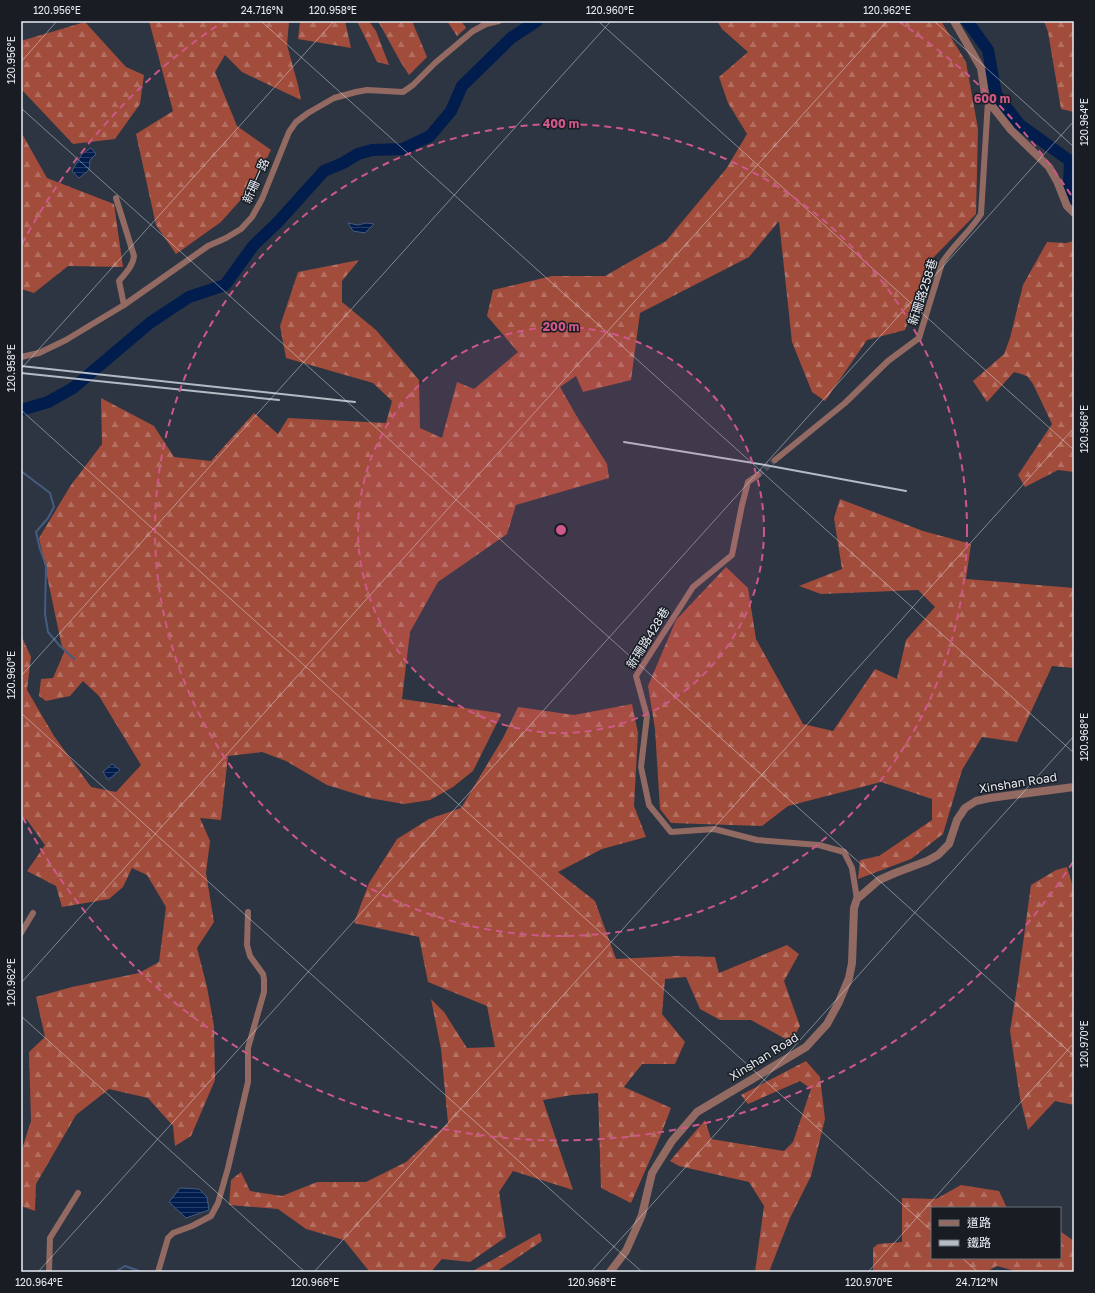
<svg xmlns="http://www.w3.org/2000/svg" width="1095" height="1293" viewBox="0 0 1095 1293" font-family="'Golos Text','Noto Sans TC',sans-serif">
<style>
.forest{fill:url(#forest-firs)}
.water{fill:url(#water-rules);stroke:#465b7f}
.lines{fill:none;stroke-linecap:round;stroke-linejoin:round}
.stream{stroke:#465b7f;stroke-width:2}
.river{stroke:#011d4d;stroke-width:12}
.minor-tunnel{stroke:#49515d;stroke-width:6;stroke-dasharray:6 3;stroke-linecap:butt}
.minor{stroke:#936a62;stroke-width:6}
.tertiary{stroke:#936a62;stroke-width:8}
.rail{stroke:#b4bbc4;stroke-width:2}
.ticks{fill:none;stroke:#e7edf5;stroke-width:1;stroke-opacity:0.45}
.ring{fill:none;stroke:#cd5889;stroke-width:2;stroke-dasharray:7 5}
.labels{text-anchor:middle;stroke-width:3;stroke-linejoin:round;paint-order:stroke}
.street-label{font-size:12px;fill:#e7edf5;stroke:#191d23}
.centre{fill:#cd5889;stroke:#191d23;stroke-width:2}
.ring-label{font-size:12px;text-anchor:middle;font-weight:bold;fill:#cd5889;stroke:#191d23;stroke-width:3;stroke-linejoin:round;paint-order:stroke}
.neatline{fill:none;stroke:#e7edf5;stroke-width:1.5}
.ticks-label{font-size:10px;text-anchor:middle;fill:#e7edf5}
</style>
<defs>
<pattern id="forest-firs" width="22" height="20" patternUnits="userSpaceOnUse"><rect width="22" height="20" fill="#a24c3b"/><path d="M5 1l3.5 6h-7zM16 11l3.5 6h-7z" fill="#b36f62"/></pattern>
<pattern id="water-rules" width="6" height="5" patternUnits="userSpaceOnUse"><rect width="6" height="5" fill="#011d4d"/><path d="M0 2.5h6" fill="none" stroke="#263e67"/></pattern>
</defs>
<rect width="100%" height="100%" fill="#2d3542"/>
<g class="forest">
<path d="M149,21H289L287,45L298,85L301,100L242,72L225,55L215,72L237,126L271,150L253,186L221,222L176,254L156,225L136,134L173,111Z"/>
<path d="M300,21H345L351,48L298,39Z"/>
<path d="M357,21H369L376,31L389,65L377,62Z"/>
<path d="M378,21H412L427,57L409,75L400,61Z"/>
<path d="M447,21H461L466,28L457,36Z"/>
<path d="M717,21H941L966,62L978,129L976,214L933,258L905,330L867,340L825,401L812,392L792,342L779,221L749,257L640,313L631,380L583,392L576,376L560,387L576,415L607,464L609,478L516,505L507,534L438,582L410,632L402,699L499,713L501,715L473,771L453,787L430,800L404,804L369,798L327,785L286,761L262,752L228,756L221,820L200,818L210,841L206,873L214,922L197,948L207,987L214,1026L215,1080L191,1136L175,1146L173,1126L148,1098L109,1089L76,1115L36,1184L35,1211L21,1206V1152L31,1121L29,1052L45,1037L36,997L72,987L139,973L159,962L166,907L147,875L132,868L123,887L109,899L62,907L56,886L27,871L45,845L27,820L21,817V635L31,657L27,690L54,736L91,787L116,792L141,765L99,696L83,681L70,696L46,701L39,696L41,679L53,678L65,650L62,647L39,538L71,485L102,444L101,398L154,426L174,457L211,461L254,413L278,434L288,418L386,423L392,401L373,383L286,358L280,326L298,272L359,260L342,281V302L376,330L419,380L420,428L442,438L457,382L474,389L518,352L487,316L493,290L552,276H605L666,241L726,169L747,134L728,103L719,77L748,52L722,29Z"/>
<path d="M1044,21H1074V112L1061,109L1048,32Z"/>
<path d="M85,22L126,67L144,75L140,104L115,139L73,144L21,89V41Z"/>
<path d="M21,132L47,178L114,204L123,267L68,266L34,293L21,289Z"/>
<path d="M1074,241V472L1058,470L1025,487L1018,475L1052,424L1033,384L1027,376L1014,372L987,402L973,381L1004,354L1010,338L1023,285L1047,242L1066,243Z"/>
<path d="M840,499L923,531L971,544L966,579L1074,588V668L1052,666L1017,742L982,737L962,770L943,834L911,859L858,879L860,860L879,856L932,820V799L881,782L788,806L762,826L671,823L660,809L655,729L648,686L676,620L726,567L748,588L756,639L803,724L833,731L875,669L897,679L906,640L935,607L918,590L821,594L799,586L842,569L834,518Z"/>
<path d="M632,704L638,733L634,806L646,837L602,849L558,872L595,901L616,959L678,956L715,957L719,973L787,945L799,954L784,981L800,1026L791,1042L751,1020H720L700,1009L686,977L665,979L662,1014L685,1042L675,1064H642L624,1087L671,1108L660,1137L631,1203L601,1188L598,1093L572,1095L543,1100L573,1190L513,1171L499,1192L506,1237L470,1262L442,1259L431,1272H372L369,1271L344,1240L306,1229L278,1209L229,1205L231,1180L241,1172L250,1191L282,1196L317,1182H366L406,1162L448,1123L441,1049L431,999L444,1012L467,1048L495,1047L487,1006L428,982L419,937L354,923L369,883L397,839L429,819L461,808L503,738L518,707L574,715Z"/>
<path d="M1067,867L1074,890V1105L1055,1101L1028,1130L1020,1098L1010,1031L1017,987L1031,885L1056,870Z"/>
<path d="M806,1061L820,1077L825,1119L811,1176L790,1218L769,1272H755L764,1206L749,1182L679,1166L670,1161L705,1120L711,1139L784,1151L793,1142L811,1089L800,1081L748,1104L741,1095Z"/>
<path d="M961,1185L999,1191L1007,1208H932V1258H1060V1231L1074,1241V1272H1019L997,1266L986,1272H873V1248L878,1244L902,1242V1198L936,1199Z"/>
<path d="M540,1233L542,1241L496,1272H471Z"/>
</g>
<g class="water">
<path d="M91,148L96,154L90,160L89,170L79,178L72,171L82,154Z"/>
<path d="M348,223L358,225L366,223L374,224L365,233L353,231Z"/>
<path d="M112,764L120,770L108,780L103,772Z"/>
<path d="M180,1188L199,1189L207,1197L209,1210L186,1218L169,1202Z"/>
</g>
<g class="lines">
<g class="stream">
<path d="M21,471L50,493L54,507L48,518L36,532L40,549L46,566L45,614L48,632L59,645L74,659"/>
<path d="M115,1272L125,1266L142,1272"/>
</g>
<g class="river">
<path d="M967,21L988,50L996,94L1019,124L1070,161L1069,185L1074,200"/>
<path d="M21,410L48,402L73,388L151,322L189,297L225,285L253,246L278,222L324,171L343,163L358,154L372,150L403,149L430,136L451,111L462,86L511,38L537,21"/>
</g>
<path class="minor-tunnel" d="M758,475L775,460"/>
<g class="minor">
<path d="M116,198L134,256C133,266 125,274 119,281L124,305"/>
<path d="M21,357L39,353L66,340L99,320L124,305L208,246L226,238L241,229L252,217L262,199L289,132L296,122L308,113L334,98L356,92L367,90L403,92L413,85L435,63L473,31L486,24L499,21"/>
<path d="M775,460L845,403L888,361L919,338L942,263C953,245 970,232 981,214L988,101"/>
<path d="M758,475L748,482L742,505L732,555L693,587L636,676L647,716L641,767L649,805L671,832L714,829L757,840L819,845L844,852L852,868L857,899"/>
<path d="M21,933L33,913"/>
<path d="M49,1272L50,1238L78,1193"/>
<path d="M158,1272L168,1238L173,1233L192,1226L211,1216L218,1203L228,1168L248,1082V1048L264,992V979L263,974L250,956L247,945L248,912"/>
</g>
<g class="tertiary">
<path d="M954,21L981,68L985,95L988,101L1011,130L1049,167L1057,181L1067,206L1074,213"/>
<path d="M610,1272L626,1251L642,1215L652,1173L672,1141L697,1112L806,1047L827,1024L839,1002L849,978L852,963L854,908L857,899L879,880L895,873L927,861L938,855L949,844L957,820L965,808L976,801L990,798L1074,787"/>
</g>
<g class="rail">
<path d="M21,366L355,402"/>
<path d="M21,373L279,400"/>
<path d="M624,442L765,465L906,491"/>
</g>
</g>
<path class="ticks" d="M261,21L1074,753M598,21L1074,450M934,21L1074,147M21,62L57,21M21,108L1074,1056M21,369L334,21M21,410L932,1231M21,676L611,21M21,713L642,1272M21,983L887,21M21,1016L305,1272M962,1258L978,1272M38,1272L1074,121M314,1272L1074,428M591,1272L1074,736M868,1272L1074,1043"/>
<circle cx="561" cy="530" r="203" fill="#cd5889" fill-opacity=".12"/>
<g class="ring">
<circle cx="561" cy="530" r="203"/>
<circle cx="561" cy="530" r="406"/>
<path d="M1073 862A610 610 0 0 1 22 816M22 244A610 610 0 0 1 224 21M898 21A610 610 0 0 1 1073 198"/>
</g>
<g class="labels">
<g class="street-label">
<text transform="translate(256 181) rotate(-66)" y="4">新珊一路</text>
<text transform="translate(923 292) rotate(-72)" y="4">新珊路258巷</text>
<text transform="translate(648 638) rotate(-58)" y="4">新珊路428巷</text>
<text transform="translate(1018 783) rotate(-9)" y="4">Xinshan Road</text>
<text transform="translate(764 1057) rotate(-32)" y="4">Xinshan Road</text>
</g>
</g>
<circle cx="561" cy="530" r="6" class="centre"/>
<g class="ring-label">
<text x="992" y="103">600 m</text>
<text x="561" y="128">400 m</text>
<text x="561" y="331">200 m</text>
</g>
<rect width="1095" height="1293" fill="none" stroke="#191d23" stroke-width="44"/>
<rect x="931" y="1207" width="130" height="52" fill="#191d23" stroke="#6b7077"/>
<rect x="939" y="1220" width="20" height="6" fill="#936a62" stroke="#6b7077"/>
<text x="967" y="1227" font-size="12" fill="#e7edf5">道路</text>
<rect x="939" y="1240" width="20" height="6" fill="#b4bbc4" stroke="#6b7077"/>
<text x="967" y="1247" font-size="12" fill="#e7edf5">鐵路</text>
<rect x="22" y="22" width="1051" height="1249" class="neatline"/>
<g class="ticks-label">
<text x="57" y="14">120.956°E</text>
<text x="262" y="14">24.716°N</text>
<text x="333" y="14">120.958°E</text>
<text x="610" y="14">120.960°E</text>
<text x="887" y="14">120.962°E</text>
<text transform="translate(11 60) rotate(-90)" y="4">120.956°E</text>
<text transform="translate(1084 122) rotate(-90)" y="4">120.964°E</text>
<text transform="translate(11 368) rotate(-90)" y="4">120.958°E</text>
<text transform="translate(1084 429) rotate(-90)" y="4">120.966°E</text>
<text transform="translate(11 675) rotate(-90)" y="4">120.960°E</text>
<text transform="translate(1084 737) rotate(-90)" y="4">120.968°E</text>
<text transform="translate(11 982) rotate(-90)" y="4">120.962°E</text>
<text transform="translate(1084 1044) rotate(-90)" y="4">120.970°E</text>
<text x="39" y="1286">120.964°E</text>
<text x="315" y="1286">120.966°E</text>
<text x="592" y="1286">120.968°E</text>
<text x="869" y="1286">120.970°E</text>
<text x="977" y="1286">24.712°N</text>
</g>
</svg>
